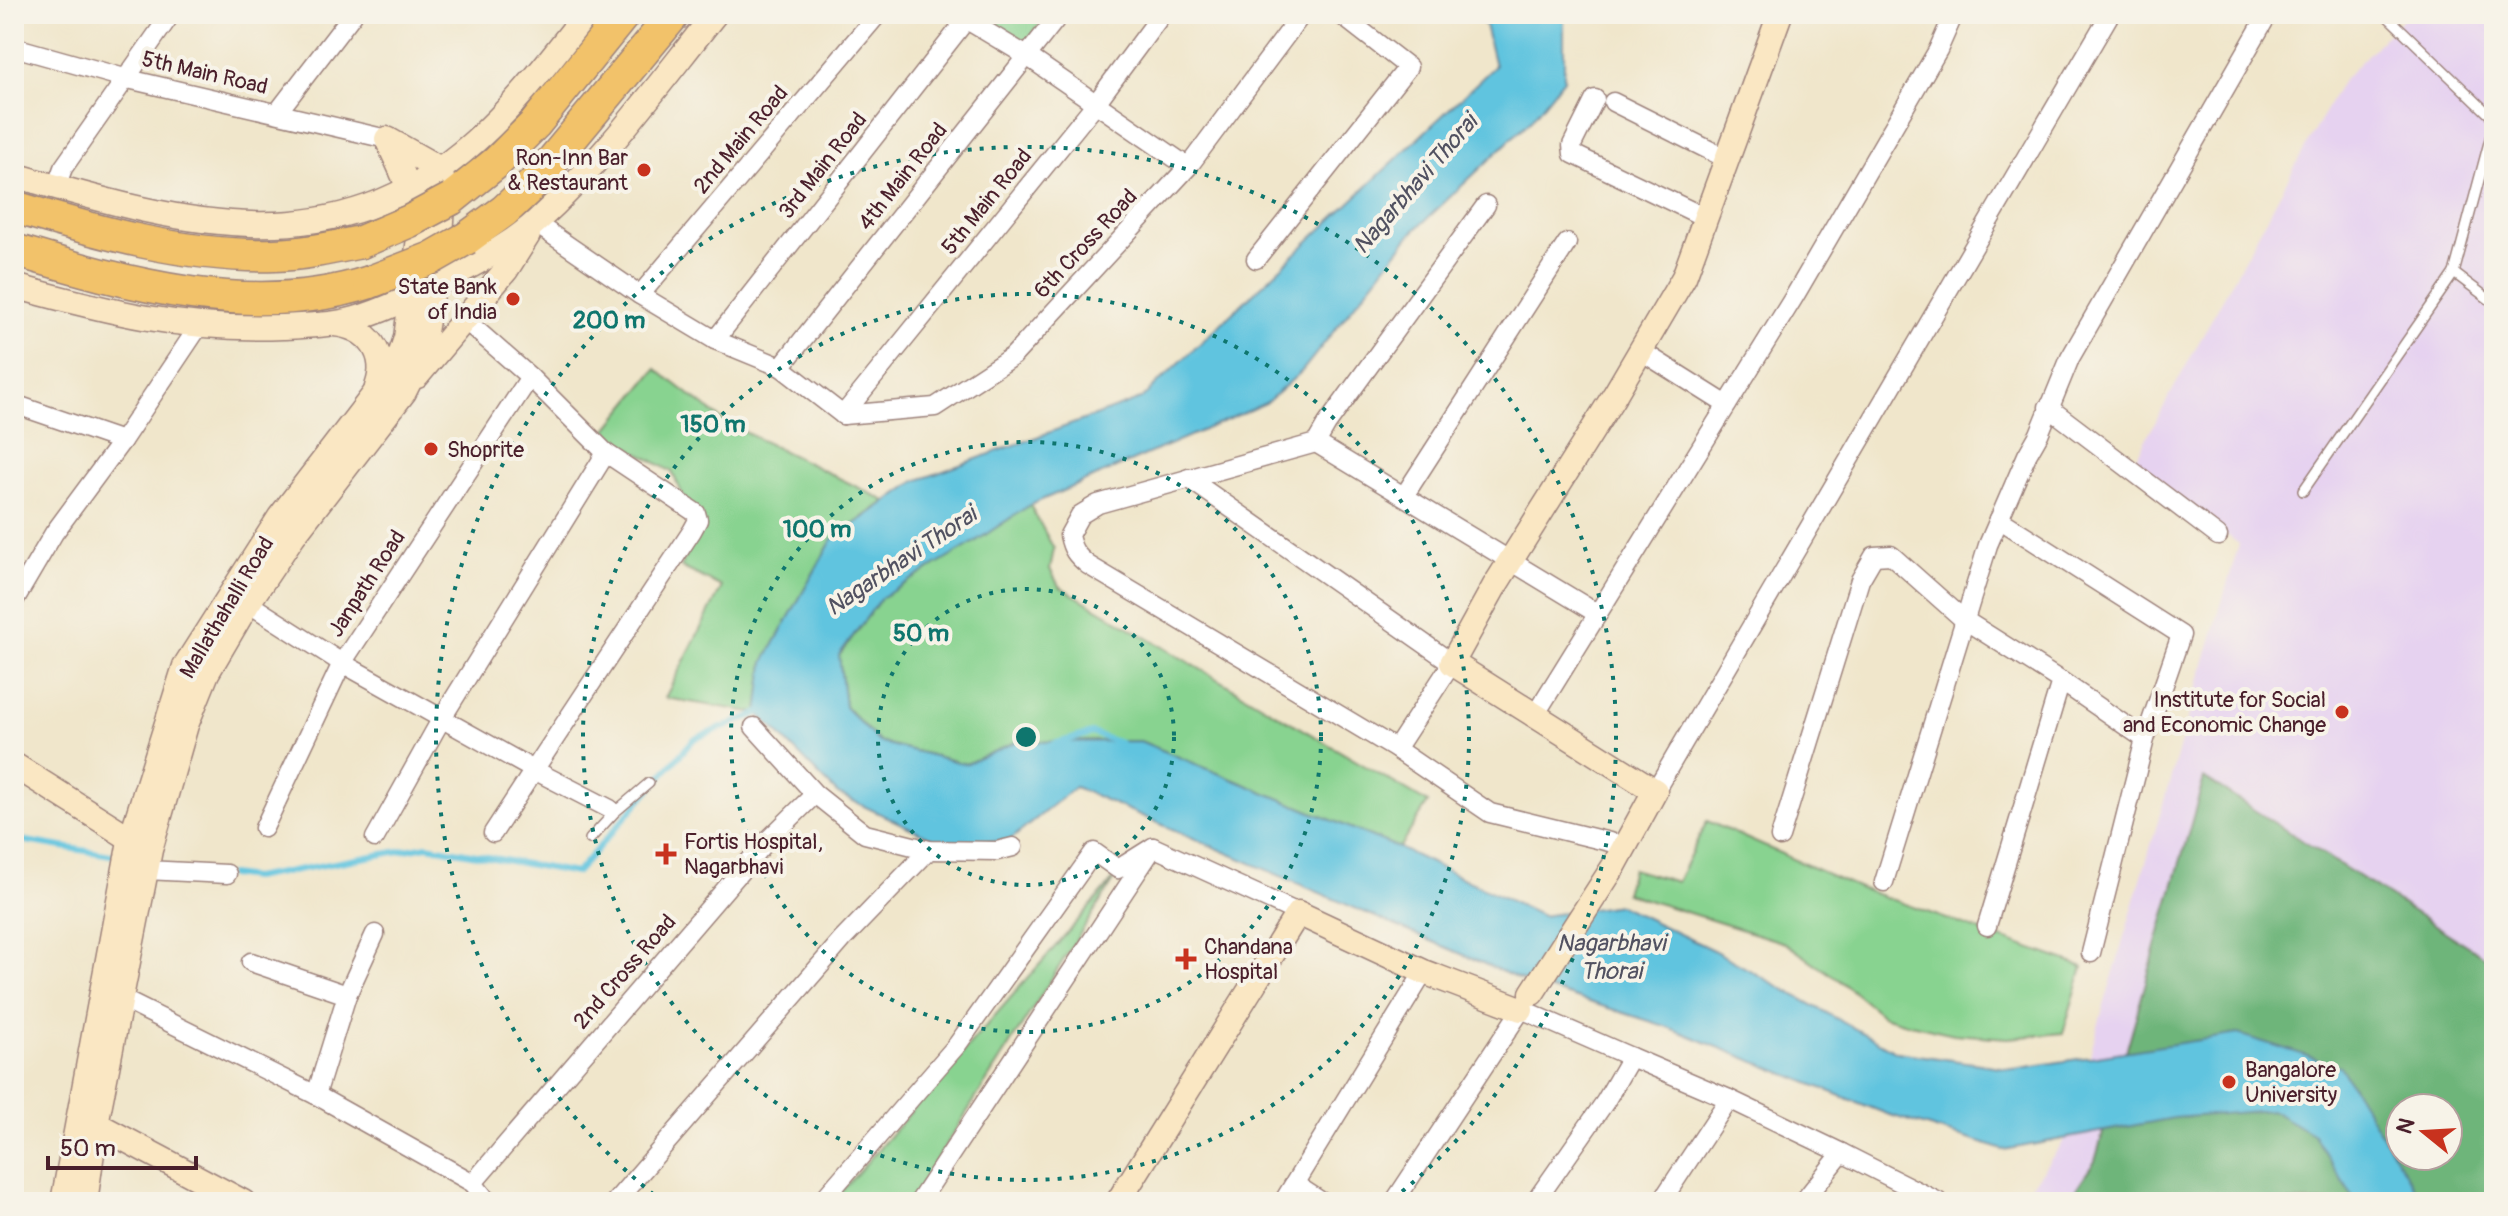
<svg xmlns="http://www.w3.org/2000/svg" width="2508" height="1216" viewBox="0 0 2508 1216" font-family="Pangolin,sans-serif">
<style>
.built{fill:#e6d2f0;fill-rule:evenodd}
.green{fill:#88d390;stroke:#69795e;stroke-width:2}
.forest{fill:#6eb57a;stroke:#5c6a52;stroke-width:2;fill-rule:evenodd}
.water{fill:#61c4df;stroke:#567285;stroke-width:2}
.lines{fill:none;stroke-linecap:round;stroke-linejoin:round}
.stream{stroke:#61c4df;stroke-width:6}
.lane-casing{stroke:#9d827b;stroke-width:12}
.street-casing{stroke:#9d827b;stroke-width:21}
.secondary-casing{stroke:#9d827b;stroke-width:27}
.highway-casing{stroke:#9d827b;stroke-width:35}
.lane{stroke:#fff;stroke-width:9}
.street{stroke:#fff;stroke-width:18}
.secondary{stroke:#fae7c3;stroke-width:24}
.highway{stroke:#f2c26a;stroke-width:32}
.highway-bridge-casing{stroke:#9d827b;stroke-width:35;stroke-linecap:butt}
.highway-bridge{stroke:#f2c26a;stroke-width:32}
.ring{fill:none;stroke:#0f766e;stroke-width:4;stroke-dasharray:4 8}
.poi-dot{fill:#c8321e;stroke:#f7f3e8;stroke-width:3}
.labels{text-anchor:middle;stroke-width:8;stroke-linejoin:round;paint-order:stroke}
.street-label{font-size:22px;fill:#4a1f2b;stroke:#f7f3e8}
.poi-label{font-size:22px;fill:#4a1f2b;stroke:#f7f3e8;text-anchor:start}
.water-label{font-size:24px;font-style:italic;fill:#515161;stroke:#f7f3e8}
.centre{fill:#0f766e;stroke:#f7f3e8;stroke-width:4}
.ring-label{font-size:24px;text-anchor:middle;font-weight:bold;fill:#0f766e;stroke:#f7f3e8;stroke-width:8;stroke-linejoin:round;paint-order:stroke}
</style>
<rect width="100%" height="100%" fill="#f7f3e8"/>
<filter id="ink" filterUnits="userSpaceOnUse"><feTurbulence type="fractalNoise" baseFrequency=".0125" numOctaves="2"/><feDisplacementMap in="SourceGraphic" scale="16" xChannelSelector="R" yChannelSelector="G"/><feConvolveMatrix kernelMatrix="1 2 1 2 8 2 1 2 1" color-interpolation-filters="sRGB"/></filter>
<filter id="wash" filterUnits="userSpaceOnUse"><feTurbulence type="fractalNoise" baseFrequency=".006" numOctaves="4" result="noise"/><feDisplacementMap in="SourceGraphic" scale="32" xChannelSelector="R" yChannelSelector="G"/><feGaussianBlur stdDeviation="1.8" result="paint"/><feColorMatrix in="noise" values="0 0 0 0 0 0 0 0 0 0 0 0 0 0 0 0 0 1.4 0 .05"/><feComposite in="paint" operator="in"/></filter>
<g filter="url(#wash)">
<rect width="100%" height="100%" fill="#f0e6cb"/>
<path class="built" d="M2407,14H2494V1202H2019L2070,1133L2094,1040L2239,544L2132,465L2341,82ZM2400,1108H2448V1156H2400Z"/>
<g class="green">
<path d="M979,14H1047L1024,46Z"/>
<path d="M656,369L726,423L886,501L832,540L764,662L758,713L665,698L722,587L681,567L698,527L672,472L604,433Z"/>
<path d="M1030,505L1054,549L1050,569L1059,586L1428,803L1399,848L1140,741L1016,742L966,764L879,742L845,706L839,656L881,598L973,543Z"/>
<path d="M1707,821L1859,888L2083,967L2063,1033L2008,1038L1954,1034L1906,1023L1883,1016L1839,980L1785,943L1625,893L1632,869L1677,882Z"/>
<path d="M1116,877L910,1202H832Z"/>
</g>
<path class="forest" d="M2204,778L2494,963V1202H2067L2095,1161ZM2400,1108H2448V1156H2400Z"/>
<path class="water" d="M1472,14H1559L1564,19V79L1530,121L1412,233L1302,371L1266,403L1030,505L973,543L881,598L839,655L845,707L879,742L966,764L1016,742L1140,741L1399,848L1542,916L1619,905L1715,951L1897,1052L2014,1069L2238,1034L2340,1066L2423,1202H2356L2314,1135L2271,1110L2174,1118L2004,1150L1887,1114L1665,1026L1526,982L1075,787L1009,841L942,843L838,794L758,713L764,662L832,540L916,481L1141,399L1495,66L1485,25Z"/>
<g class="lines">
<g class="stream">
<path d="M1054,744L1092,733L1120,743"/>
<path d="M14,839L117,856"/>
<path d="M230,875L253,878L427,846L576,873L694,739L764,711"/>
</g>
</g>
</g>
<g filter="url(#ink)">
<g class="lines">
<defs>
<g id="lane">
<path d="M2385,14L2494,119"/>
<path d="M2454,273L2494,303"/>
<path d="M2303,491L2454,273L2494,124"/>
<path d="M590,839L615,812L649,783"/>
</g>
<g id="street">
<path d="M957,14L1027,56L1188,167"/>
<path d="M14,47L128,79L387,139"/>
<path d="M1595,99L1572,145L1573,154L1706,218"/>
<path d="M1613,102L1727,159"/>
<path d="M277,113L353,14"/>
<path d="M56,187L63,168L171,14"/>
<path d="M1486,205L1327,424L1316,443L1098,504L1080,515L1069,535C1072,550 1076,555 1088,565L1396,749L1490,813L1626,846"/>
<path d="M535,223L640,295L715,340L781,367L843,415"/>
<path d="M1256,259L1408,67L1340,14"/>
<path d="M640,295L878,14"/>
<path d="M465,320L530,377L606,453L696,513L698,520L692,531L534,770L610,809"/>
<path d="M715,340L966,20"/>
<path d="M1641,351L1727,405"/>
<path d="M781,367L1060,14"/>
<path d="M14,404L122,441"/>
<path d="M2048,407L2218,536"/>
<path d="M843,415L935,407L1013,356L1188,167L1302,14"/>
<path d="M843,415L1096,103L1162,14"/>
<path d="M1316,443L1598,614"/>
<path d="M1188,478L1452,663L1396,749"/>
<path d="M1404,496L1567,243"/>
<path d="M1999,519L2181,635L2145,739L2091,953"/>
<path d="M14,601L54,533L122,441L199,326"/>
<path d="M248,603L342,663L534,770L493,833"/>
<path d="M2061,681L2145,739"/>
<path d="M1535,715L1794,297L1938,50L1953,16L1951,14"/>
<path d="M754,727L815,794L865,834L929,850L997,851L1013,847"/>
<path d="M1655,791L2110,14"/>
<path d="M264,828L342,663L530,377"/>
<path d="M1780,837L1860,580L1874,556L1891,555L1963,619L2061,681L1987,926"/>
<path d="M375,838L442,718L606,453"/>
<path d="M1153,847L1298,913"/>
<path d="M146,870L227,874"/>
<path d="M1884,882L1988,545L2027,455L2039,434L2070,358L2268,14"/>
<path d="M251,962L347,995"/>
<path d="M120,998L316,1095L473,1183L488,1202"/>
<path d="M1521,1009L1631,1057"/>
<path d="M316,1095L347,995L375,934"/>
<path d="M473,1183L765,843L815,794"/>
<path d="M1296,1185L1322,1202"/>
<path d="M615,1202L843,939L929,850"/>
<path d="M821,1202L957,1045L1094,852L1118,869L1153,847"/>
<path d="M919,1202L1149,854"/>
<path d="M1283,1202L1424,972"/>
<path d="M1394,1202L1527,1001"/>
<path d="M1535,1202L1605,1102L1631,1057L1729,1099"/>
<path d="M1661,1202L1729,1099L1842,1153"/>
<path d="M1803,1202L1842,1153L1939,1202"/>
</g>
<g id="secondary">
<path d="M14,175C178,222 331,270 474,142C517,104 551,58 586,14"/>
<path d="M14,286C109,312 183,331 283,327C307,326 333,325 355,319C384,311 424,291 450,277C481,260 511,245 537,221C604,160 658,85 715,14"/>
<path d="M334,324C368,327 389,354 377,387"/>
<path d="M417,376L506,270L528,235"/>
<path d="M14,765L144,847"/>
<path d="M1532,993L1614,866L1655,791L1452,663L1494,587L1614,396L1684,277L1780,14"/>
<path d="M83,1117L243,1202"/>
<path d="M63,1202L130,841L185,666L280,517L373,396L401,353L406,338L419,238C418,201 402,172 387,139L440,169L444,188L441,237L424,338L413,374L404,392L293,536L248,603L207,673L186,725L150,850L96,1124L85,1202"/>
<path d="M1118,1202L1298,913L1424,972L1521,1009"/>
</g>
<g id="highway">
<path d="M451,199L497,162L535,124L624,14"/>
<path d="M14,207C98,232 187,258 275,255C305,254 332,248 361,242"/>
<path d="M467,238L504,211L534,183L674,14"/>
<path d="M14,250C128,284 253,320 370,282"/>
</g>
</defs>
<use href="#lane" class="lane-casing"/>
<use href="#street" class="street-casing"/>
<use href="#secondary" class="secondary-casing"/>
<use href="#highway" class="highway-casing"/>
<use href="#lane" class="lane"/>
<use href="#street" class="street"/>
<use href="#secondary" class="secondary"/>
<use href="#highway" class="highway"/>
<defs>
<g id="highway-bridge">
<path d="M361,242L410,221L451,199"/>
<path d="M370,282L432,258L467,238"/>
</g>
</defs>
<use href="#highway-bridge" class="highway-bridge-casing"/>
<use href="#highway-bridge" class="highway-bridge"/>
</g>
</g>
<g class="ring">
<circle cx="1026" cy="737" r="148"/>
<circle cx="1026" cy="737" r="295"/>
<circle cx="1026" cy="737" r="443"/>
<path d="M663 1202A590 590 0 1 1 1389 1202"/>
</g>
<g class="poi-dot">
<circle cx="644" cy="170" r="8"/>
<circle cx="513" cy="299" r="8"/>
<circle cx="431" cy="449" r="8"/>
<circle cx="2342" cy="712" r="8"/>
<path d="M662 842h8v8h8v8h-8v8h-8v-8h-8v-8h8z"/>
<path d="M1182 947h8v8h8v8h-8v8h-8v-8h-8v-8h8z"/>
<circle cx="2229" cy="1082" r="8"/>
</g>
<g class="labels">
<g class="street-label">
<text transform="translate(205 72) rotate(13)" y="8">5th Main Road</text>
<text transform="translate(740 139) rotate(-50)" y="8">2nd Main Road</text>
<text transform="translate(822 165) rotate(-52)" y="8">3rd Main Road</text>
<text transform="translate(902 176) rotate(-52)" y="8">4th Main Road</text>
<text transform="translate(986 201) rotate(-51)" y="8">5th Main Road</text>
<text transform="translate(1085 243) rotate(-47)" y="8">6th Cross Road</text>
<text transform="translate(366 583) rotate(-57)" y="8">Janpath Road</text>
<text transform="translate(226 607) rotate(-59)" y="8">Mallathahalli Road</text>
<text transform="translate(624 971) rotate(-49)" y="8">2nd Cross Road</text>
</g>
<g class="poi-label">
<text x="628" y="165" text-anchor="end">Ron-Inn Bar<tspan x="628" dy="25">&amp; Restaurant</tspan></text>
<text x="497" y="294" text-anchor="end">State Bank<tspan x="497" dy="25">of India</tspan></text>
<text x="447" y="457">Shoprite</text>
<text x="2326" y="707" text-anchor="end">Institute for Social<tspan x="2326" dy="25">and Economic Change</tspan></text>
<text x="684" y="849">Fortis Hospital,<tspan x="684" dy="25">Nagarbhavi</tspan></text>
<text x="1204" y="954">Chandana<tspan x="1204" dy="25">Hospital</tspan></text>
<text x="2245" y="1077">Bangalore<tspan x="2245" dy="25">University</tspan></text>
</g>
<g class="water-label">
<text transform="translate(1415 184) rotate(-49)" y="8">Nagarbhavi Thorai</text>
<text transform="translate(901 561) rotate(-34)" y="8">Nagarbhavi Thorai</text>
<text x="1611" y="951">Nagarbhavi<tspan x="1611" dy="28">Thorai</tspan></text>
</g>
</g>
<circle cx="1026" cy="737" r="12" class="centre"/>
<g class="ring-label">
<text x="609" y="328">200 m</text>
<text x="713" y="432">150 m</text>
<text x="817" y="537">100 m</text>
<text x="921" y="641">50 m</text>
</g>
<rect width="2508" height="1216" fill="none" stroke="#f7f3e8" stroke-width="48"/>
<g transform="translate(2424 1132) rotate(288)"><circle r="38" fill="#f7f3e8" stroke="#b29e9c" stroke-width="2"/>
<path d="M0-6L14 30L0 20L-14 30Z" fill="#c8321e"/>
<text y="-12" font-size="22" font-weight="bold" text-anchor="middle" fill="#4a1f2b">N</text>
</g>
<path d="M48 1156v12h148v-12" fill="none" stroke="#4a1f2b" stroke-width="4"/>
<text x="60" y="1156" font-size="24" fill="#4a1f2b" stroke="#f7f3e8" stroke-width="6" paint-order="stroke">50 m</text>
</svg>
